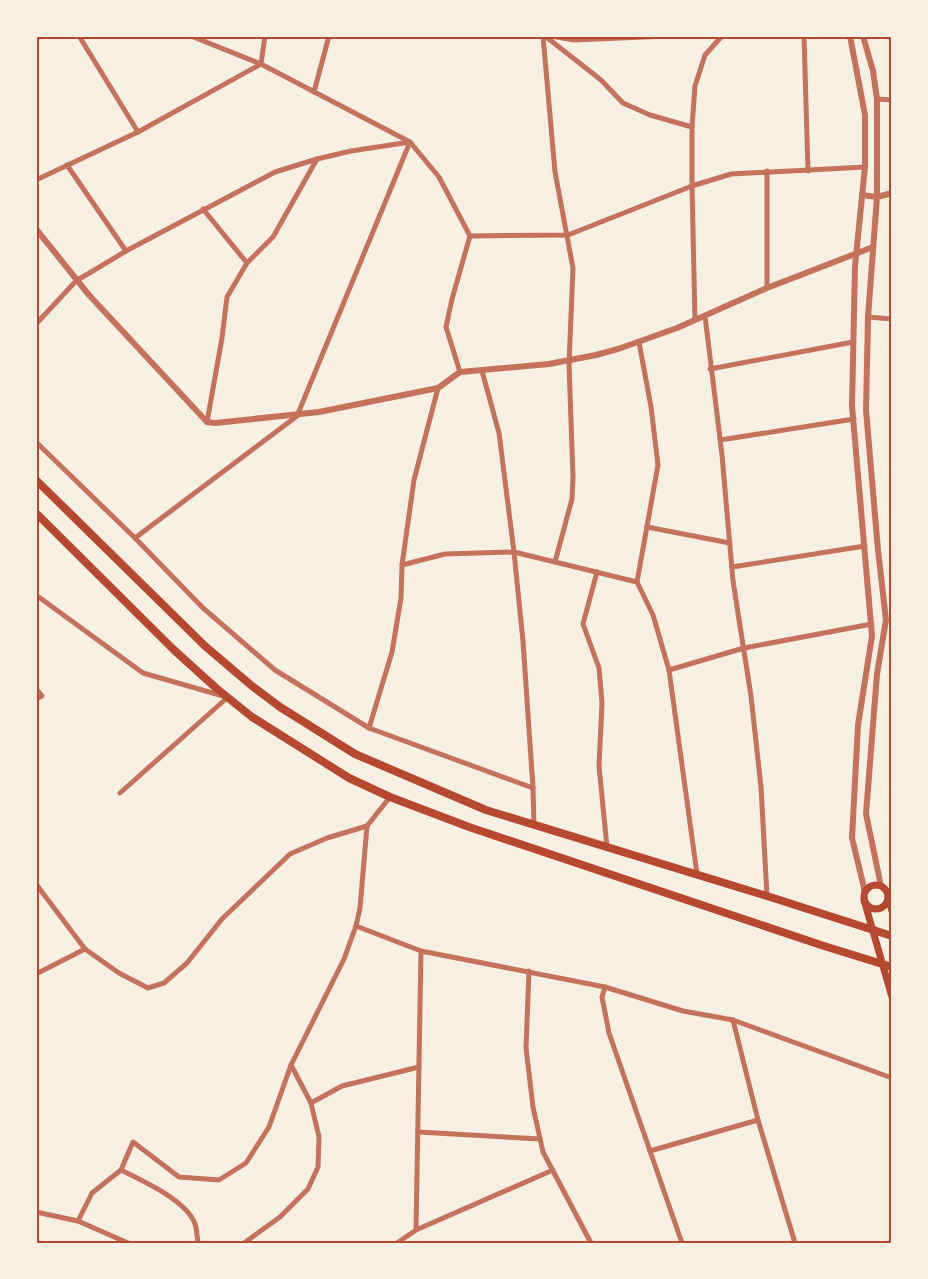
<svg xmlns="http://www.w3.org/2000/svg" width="928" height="1279" viewBox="0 0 928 1279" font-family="Roboto,sans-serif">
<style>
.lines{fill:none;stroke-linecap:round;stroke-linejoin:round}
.minor{stroke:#c5725c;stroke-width:5}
.tertiary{stroke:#c5725c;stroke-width:6}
.secondary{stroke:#b5482f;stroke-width:7}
.primary{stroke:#b5482f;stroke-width:8}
.neatline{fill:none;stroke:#b5482f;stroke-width:2}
</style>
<rect width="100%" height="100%" fill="#f6efe4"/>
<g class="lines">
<g class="minor">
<path d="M79,36L138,132"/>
<path d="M191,36L261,64L410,142L439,177L470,236L452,299L446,327L460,372"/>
<path d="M543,36L555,172L573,268L569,364L573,477L572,499L555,562"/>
<path d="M545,36L601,80L623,103L650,115L692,127"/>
<path d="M551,36L574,40L668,36"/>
<path d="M804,36L808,171"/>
<path d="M261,64L265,36"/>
<path d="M314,92L329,36"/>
<path d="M877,99L892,100"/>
<path d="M67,165L126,251"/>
<path d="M767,171V288"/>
<path d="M36,180L138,132L261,64"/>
<path d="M203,209L247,263"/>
<path d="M470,236L568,235L692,186L731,174L865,167"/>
<path d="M705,316L722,455L733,581L751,696L761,787L767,896"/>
<path d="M868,317L892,319"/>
<path d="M695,320L692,186V127L695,86L705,55L722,36"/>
<path d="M36,324L76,281L126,251L275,172L317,159L351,151L410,142"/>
<path d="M639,342L651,407L658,465L637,582L653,615L669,670L697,874"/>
<path d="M710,369L853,342"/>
<path d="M482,371L499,433L514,552L523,641L533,788L534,825"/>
<path d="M207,422L222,338L227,297L247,263L273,237L317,159"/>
<path d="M720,440L854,419"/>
<path d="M36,442L135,538L203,608L275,670L369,728L533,788"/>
<path d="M647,527L730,543"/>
<path d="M135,538L297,416L410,142"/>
<path d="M402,565L445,554L514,552L637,582"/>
<path d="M732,567L865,546"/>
<path d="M597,572L583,624L599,668L602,703L599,766L607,847"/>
<path d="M36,595L143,673L223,696"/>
<path d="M669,670L744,648L872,624"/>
<path d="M36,689L42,696L36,699"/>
<path d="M369,728L392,652L401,598L402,565L414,480L438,388"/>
<path d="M120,793L228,697"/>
<path d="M36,884L85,949L119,973L148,988L164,983L187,963L222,919L290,854L327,838L367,826L390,797"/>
<path d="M887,892L892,894"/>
<path d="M356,926L421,951L605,987L683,1011L733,1020L892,1078"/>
<path d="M529,971L526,1048L533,1107L543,1152L591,1243"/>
<path d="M36,974L85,949"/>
<path d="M605,987L602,997L609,1033L682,1243"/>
<path d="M733,1020L758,1120L795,1243"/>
<path d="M311,1103L342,1086L419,1067"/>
<path d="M418,1132L540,1139"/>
<path d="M650,1151L758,1120"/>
<path d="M121,1170C142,1180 187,1201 195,1224C197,1229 197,1237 198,1243"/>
<path d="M36,1212L78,1221L128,1243"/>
<path d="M78,1221L92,1193L121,1170L133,1142L179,1177L219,1180L246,1163L269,1127L291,1065L344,959L356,926L360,908L367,826"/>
<path d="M416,1230L421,951"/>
<path d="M244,1243L280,1217L308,1189L318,1167L319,1137L311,1103L291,1065"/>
<path d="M397,1243L416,1230L553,1170"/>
</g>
<g class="tertiary">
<path d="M850,36L865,115V167L855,266L852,406L872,636L858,725L852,838L865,892"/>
<path d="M863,36L873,71L877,99V197L868,317L866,410L878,550L886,620L877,674L866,814L881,886"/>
<path d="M862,195L877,197L892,193"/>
<path d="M36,229L89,295L207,422L215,423L319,412L438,388L460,372L549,364L596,355L618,349L677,328L767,288L873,247"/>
</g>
<g class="secondary">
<circle cx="876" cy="897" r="12"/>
<path d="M888,897L892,911"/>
<path d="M864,900L892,997"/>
</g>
<g class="primary">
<path d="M36,480L205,646L252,686L280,707L355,754L486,810L767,896L892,936"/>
<path d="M36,513L174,650L216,688L252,717L349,778L390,797L469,827L824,946L892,967"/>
</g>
</g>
<rect width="928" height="1279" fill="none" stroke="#f6efe4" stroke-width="75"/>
<rect x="38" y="38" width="852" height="1204" class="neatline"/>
</svg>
